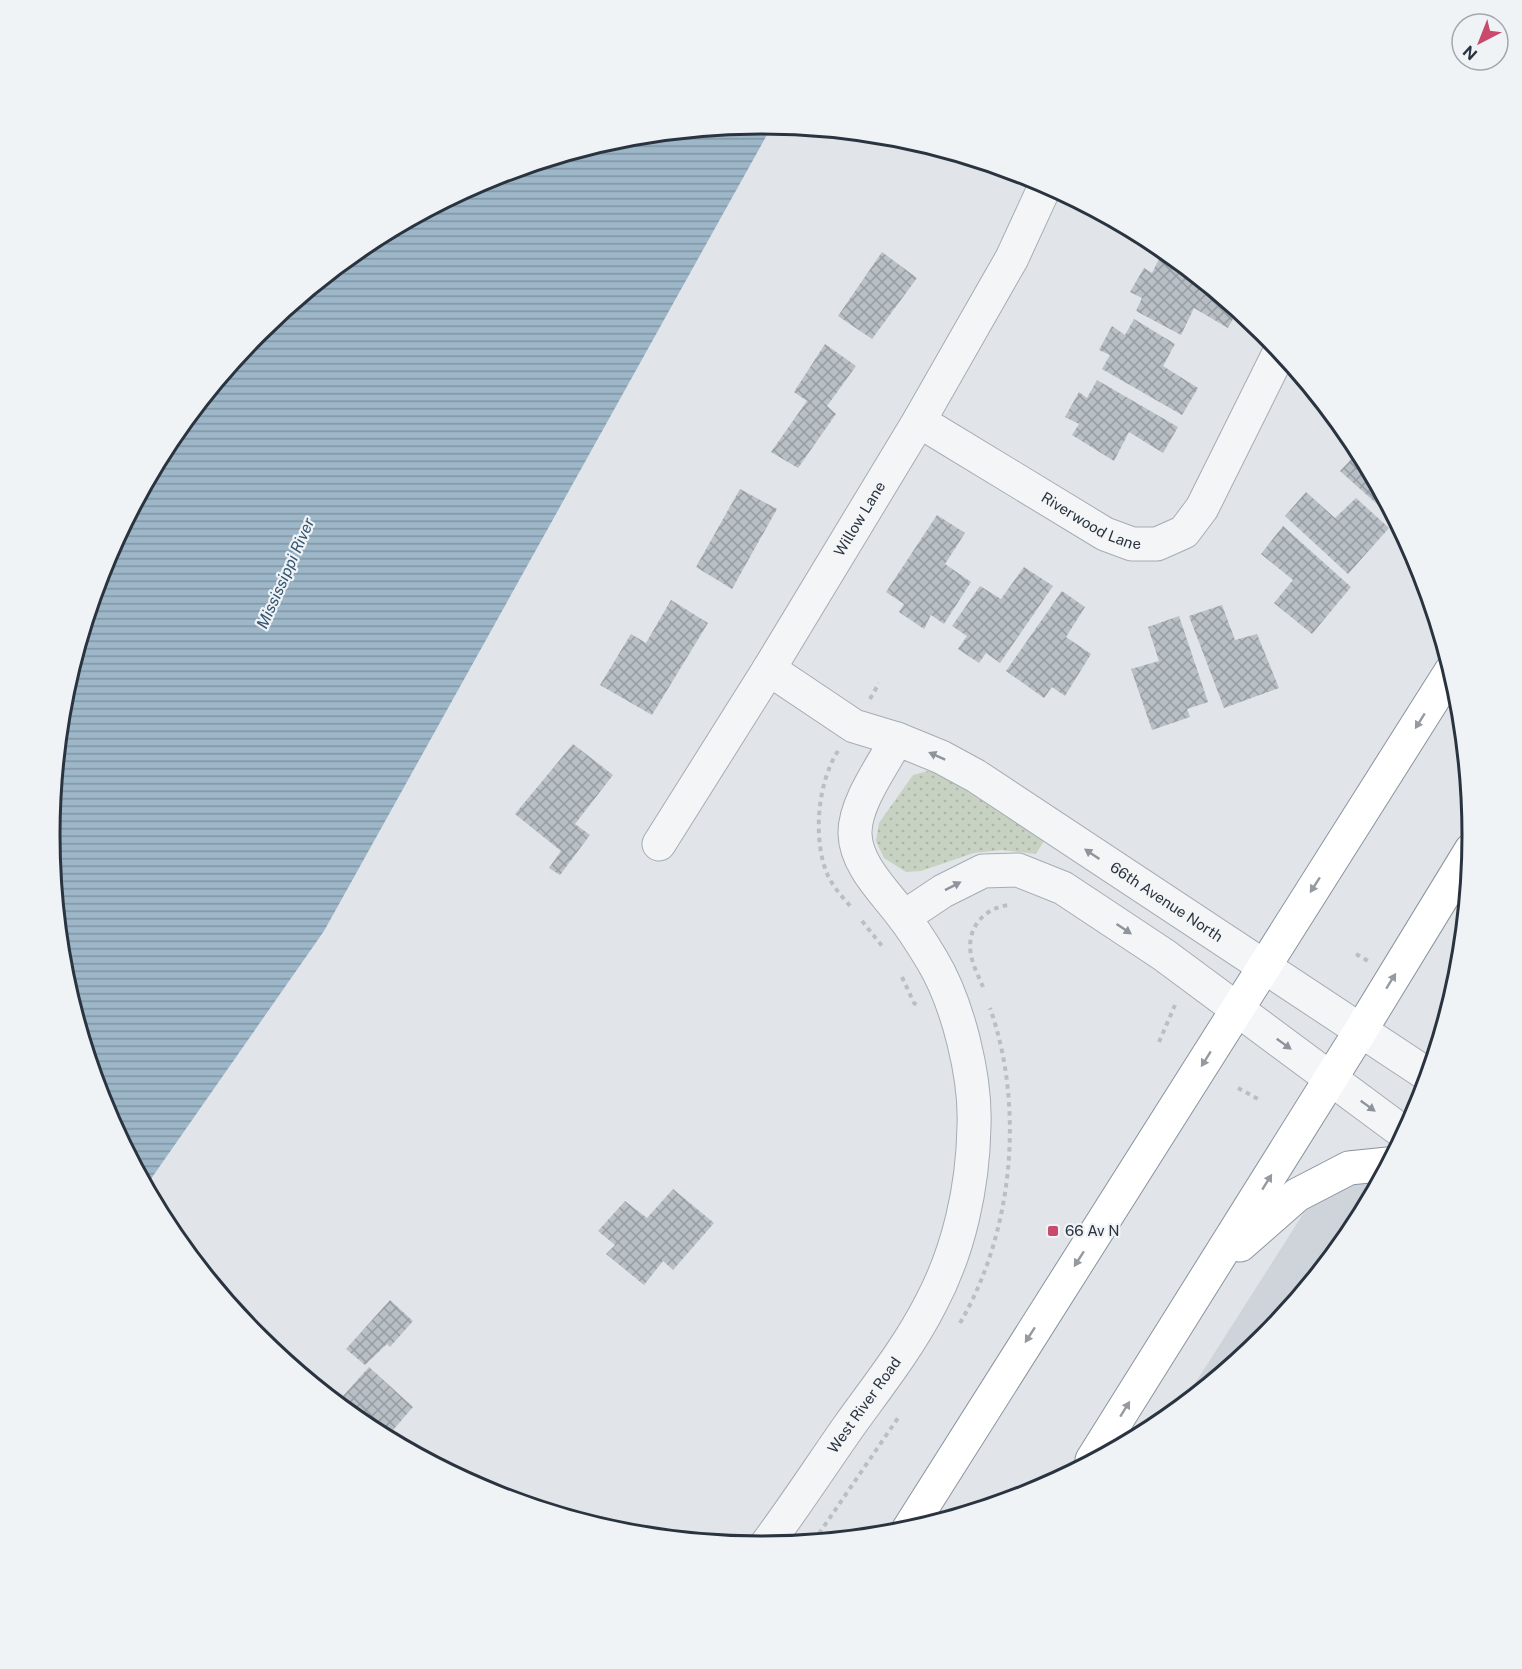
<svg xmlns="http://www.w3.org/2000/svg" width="1522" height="1669" viewBox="0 0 1522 1669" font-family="'Public Sans',sans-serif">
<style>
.built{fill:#cfd4db}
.grass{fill:url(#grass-dots)}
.water{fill:url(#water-rules)}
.building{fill:url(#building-cross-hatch)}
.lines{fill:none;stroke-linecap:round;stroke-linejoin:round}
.minor-casing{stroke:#a6acb3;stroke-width:35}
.tertiary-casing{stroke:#a6acb3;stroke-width:35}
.trunk-casing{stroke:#89949f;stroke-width:35}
.motorway-casing{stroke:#89949f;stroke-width:35}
.path{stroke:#bbbfc4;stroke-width:4;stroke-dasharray:4.5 4.5;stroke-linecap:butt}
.minor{stroke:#f3f5f7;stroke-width:33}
.tertiary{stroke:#f3f5f7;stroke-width:33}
.trunk{stroke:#fff;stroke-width:33}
.motorway{stroke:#fff;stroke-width:33}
.oneway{fill:#949aa0}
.oneway2{fill:#8e949c}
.poi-dot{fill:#c94a6c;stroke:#f0f3f6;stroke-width:2}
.labels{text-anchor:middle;stroke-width:4.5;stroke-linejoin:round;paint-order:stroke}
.street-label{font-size:15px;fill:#2a3440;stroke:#f0f3f6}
.poi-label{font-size:15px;fill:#2a3440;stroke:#f0f3f6;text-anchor:start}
.water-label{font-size:16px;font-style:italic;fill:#355772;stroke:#f0f3f6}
.rim{fill:none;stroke:#2a3440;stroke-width:3}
</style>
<defs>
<pattern id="grass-dots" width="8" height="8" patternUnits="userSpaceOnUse" patternTransform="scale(1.5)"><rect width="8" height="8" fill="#c8d2c2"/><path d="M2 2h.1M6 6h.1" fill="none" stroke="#acb5a8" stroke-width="1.8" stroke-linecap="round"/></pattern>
<pattern id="water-rules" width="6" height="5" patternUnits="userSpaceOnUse" patternTransform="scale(1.5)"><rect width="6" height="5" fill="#9db6c8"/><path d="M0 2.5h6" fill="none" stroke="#8095a4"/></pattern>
<pattern id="building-cross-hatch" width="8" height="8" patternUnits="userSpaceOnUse" patternTransform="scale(1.5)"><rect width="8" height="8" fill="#b8bfc5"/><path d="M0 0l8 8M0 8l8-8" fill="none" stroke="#969ca1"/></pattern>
</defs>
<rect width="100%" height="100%" fill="#e1e5e9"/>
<path class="built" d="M1383,1173L1352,1230L1264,1338L1180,1407L1303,1214L1340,1180Z"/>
<path class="grass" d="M928,771L944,774L1044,841L1036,854L1002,850L974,853L921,871L906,872L884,858L876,841L879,823L913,775Z"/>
<path class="water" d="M761,123L773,124L324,931L146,1186L104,1106L63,973L50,835L63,695L104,562L170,439L258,331L366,243L489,177L623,137Z"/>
<g class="building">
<path d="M882,252L917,278L872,339L838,316Z"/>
<path d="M1161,255L1191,271L1238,310L1228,328L1194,308L1181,335L1136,311L1142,298L1130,292L1144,268L1152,273Z"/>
<path d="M1134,319L1175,344L1163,366L1198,388L1182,415L1102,369L1110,355L1099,350L1112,326L1125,335Z"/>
<path d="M825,344L856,366L827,406L836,414L798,468L771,452L807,401L794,392Z"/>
<path d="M1097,380L1178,427L1163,453L1129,432L1114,461L1072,435L1079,424L1065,417L1079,392L1087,398Z"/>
<path d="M1337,420L1353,440L1359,451L1331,426Z"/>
<path d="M1359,451L1384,498L1378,505L1340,471Z"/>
<path d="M740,489L777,509L732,589L696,567Z"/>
<path d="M1306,492L1335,518L1356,498L1389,528L1348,574L1285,516Z"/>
<path d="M937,515L965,533L945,564L971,582L944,624L931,615L924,629L899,612L904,604L886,592Z"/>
<path d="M1283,526L1351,587L1312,634L1274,603L1293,580L1261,554Z"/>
<path d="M1024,567L1053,586L1000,663L986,653L979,663L958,649L967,636L952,626L980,586L1001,599Z"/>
<path d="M1062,591L1085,607L1066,637L1091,654L1065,696L1052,687L1044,698L1006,671Z"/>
<path d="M671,600L708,623L652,715L600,685L631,634L646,643Z"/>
<path d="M1222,605L1235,640L1257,634L1279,688L1224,708L1189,616Z"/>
<path d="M1179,616L1208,702L1187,709L1190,717L1152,730L1131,669L1159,661L1148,627Z"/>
<path d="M573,744L613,775L575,824L590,835L560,875L549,868L561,851L515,814Z"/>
<path d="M673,1189L714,1223L673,1270L663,1261L644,1285L606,1254L615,1245L598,1231L625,1201L647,1218Z"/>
<path d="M390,1300L413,1321L390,1347L387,1344L365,1365L346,1349Z"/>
<path d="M369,1367L413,1407L387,1437L343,1396Z"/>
</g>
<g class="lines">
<defs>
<g id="minor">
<path id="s1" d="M919,421L1105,534L1132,544H1157L1184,532L1202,508L1280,351"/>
<path d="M769,669L854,726L897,739"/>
<path id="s2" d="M659,844L769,669L919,421L1012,258L1046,184"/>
</g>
<g id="tertiary">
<path d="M904,917L943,891L983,871L1018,870L1063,888L1164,955L1404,1133"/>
<path id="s3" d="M766,1545C795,1506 821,1466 849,1426C877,1387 908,1348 930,1305C959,1251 973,1187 974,1126C976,1077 958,1003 932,960C923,945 913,929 902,915C884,891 856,865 855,834C854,804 883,765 897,739L941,757L976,776L1428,1075"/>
</g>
<g id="trunk">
<path d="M1240,1245L1297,1195L1349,1168L1388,1164"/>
<path d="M1092,1460L1361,1030"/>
<path d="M908,1530L1264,967"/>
</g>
<g id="motorway">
<path d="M1264,967L1451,671"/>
<path d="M1361,1030L1471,850"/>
</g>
</defs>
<use href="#minor" class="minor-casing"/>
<use href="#tertiary" class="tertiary-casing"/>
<use href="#trunk" class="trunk-casing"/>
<use href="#motorway" class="motorway-casing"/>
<g class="path">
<path d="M870,699L879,683"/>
<path d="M838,751C817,783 812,843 829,878C835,889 844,899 852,908"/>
<path d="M862,921L882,946"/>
<path d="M1356,954L1368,961"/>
<path d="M902,977L914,1003L917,1005"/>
<path d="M983,987C979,977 973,966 971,955C966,929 983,908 1009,905"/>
<path d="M1159,1042L1175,1005"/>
<path d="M1238,1088L1258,1099"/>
<path d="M960,1323C1013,1233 1025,1107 990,1008"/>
<path d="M814,1541L900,1415"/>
</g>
<use href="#minor" class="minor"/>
<use href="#tertiary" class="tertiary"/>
<use href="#trunk" class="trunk"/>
<use href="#motorway" class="motorway"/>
</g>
<defs><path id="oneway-solid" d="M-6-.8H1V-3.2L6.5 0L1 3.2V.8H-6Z" transform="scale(1.5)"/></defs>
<g class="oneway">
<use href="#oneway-solid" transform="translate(1420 721) rotate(122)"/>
<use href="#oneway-solid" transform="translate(1315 885) rotate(123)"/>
<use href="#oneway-solid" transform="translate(1391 981) rotate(-58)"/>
<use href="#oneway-solid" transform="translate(1206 1059) rotate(122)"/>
<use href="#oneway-solid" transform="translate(1267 1182) rotate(-58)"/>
<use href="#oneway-solid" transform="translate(1079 1259) rotate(123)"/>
<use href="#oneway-solid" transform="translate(1030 1335) rotate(123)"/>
<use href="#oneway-solid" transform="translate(1125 1409) rotate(-58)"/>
</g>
<g class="oneway2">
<use href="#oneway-solid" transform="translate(937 756) rotate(-156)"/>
<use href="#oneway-solid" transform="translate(1092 854) rotate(-146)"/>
<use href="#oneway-solid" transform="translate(953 886) rotate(-27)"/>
<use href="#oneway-solid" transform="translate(1124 929) rotate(34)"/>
<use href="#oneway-solid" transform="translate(1284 1044) rotate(36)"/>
<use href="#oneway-solid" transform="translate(1368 1106) rotate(36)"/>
</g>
<rect class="poi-dot" x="1047" y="1225" width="12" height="12" rx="3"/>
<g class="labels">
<g class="street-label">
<text dy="5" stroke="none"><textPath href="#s2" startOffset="382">Willow Lane</textPath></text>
<text dy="5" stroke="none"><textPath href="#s1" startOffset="200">Riverwood Lane</textPath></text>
<text dy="5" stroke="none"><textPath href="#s3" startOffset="1220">66th Avenue North</textPath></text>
<text dy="5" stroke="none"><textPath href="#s3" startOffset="171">West River Road</textPath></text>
</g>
<g class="poi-label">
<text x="1065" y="1236">66 Av N</text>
</g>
<g class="water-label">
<text transform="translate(285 573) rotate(-66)" y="6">Mississippi River</text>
</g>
</g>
<path d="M0 0H1522V1669H0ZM60 835a701 701 0 1 1 1402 0a701 701 0 1 1-1402 0Z" fill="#f0f3f6" fill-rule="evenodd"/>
<path class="rim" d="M60 835a701 701 0 1 1 1402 0a701 701 0 1 1-1402 0Z"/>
<g transform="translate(1480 42) rotate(222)"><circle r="28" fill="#f0f3f6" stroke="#a1a7ad" stroke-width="1.5"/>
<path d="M0-4.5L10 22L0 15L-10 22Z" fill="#c94a6c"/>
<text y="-9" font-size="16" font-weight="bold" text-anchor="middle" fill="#2a3440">N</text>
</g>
</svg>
